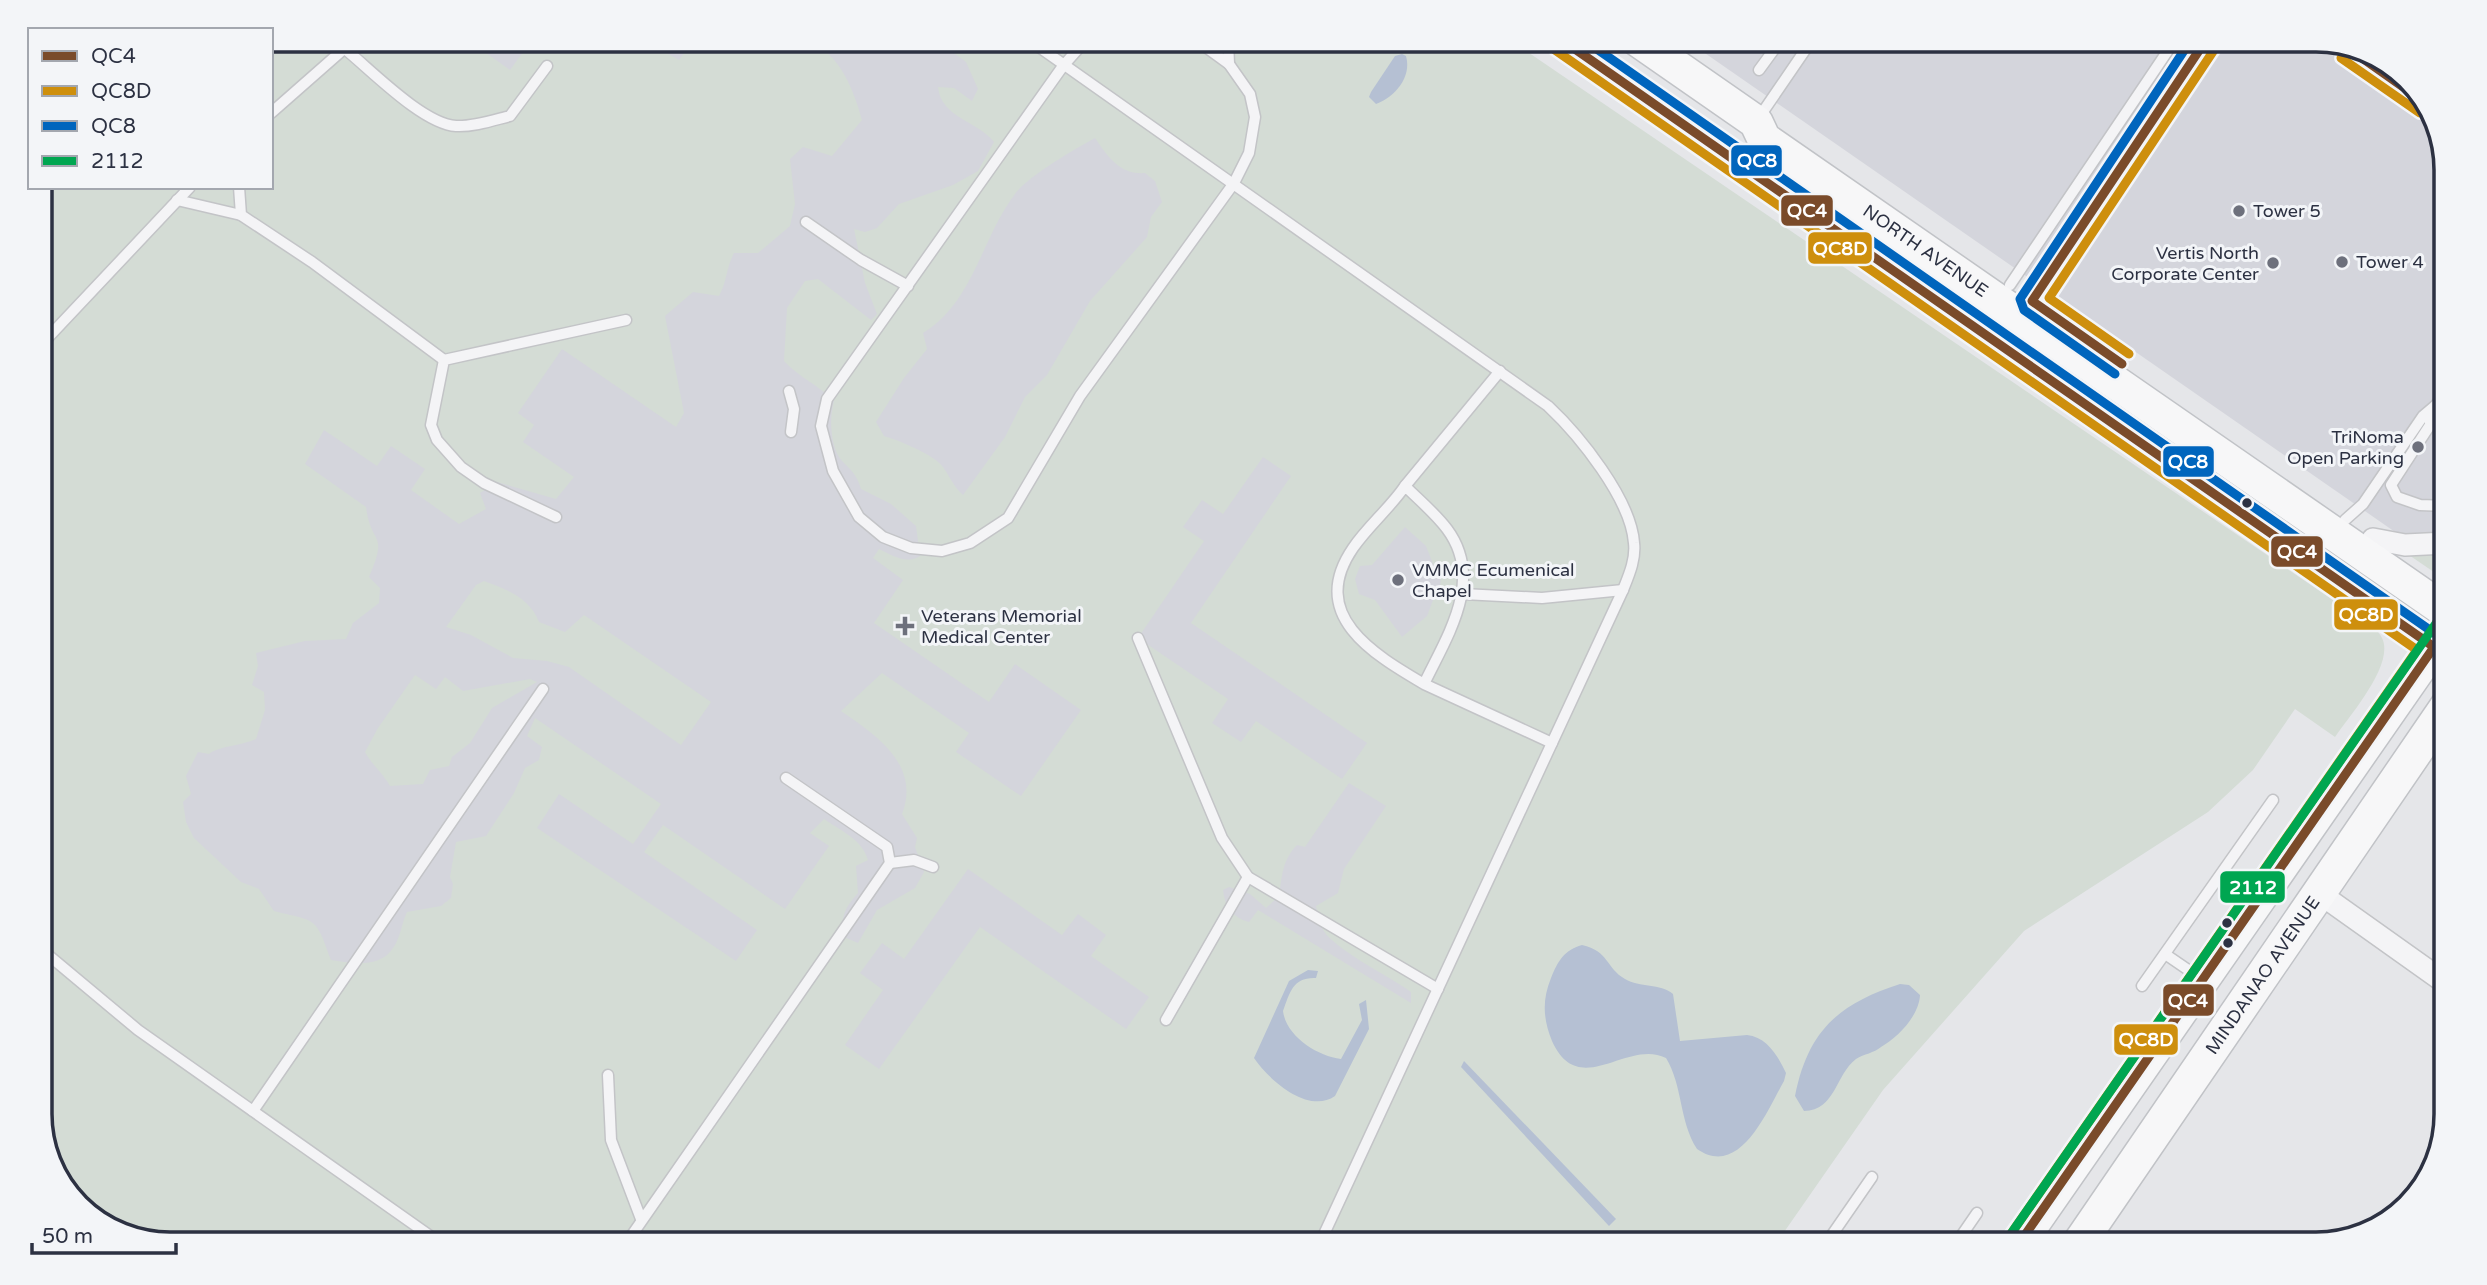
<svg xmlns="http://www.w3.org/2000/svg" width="2487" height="1285" viewBox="0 0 2487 1285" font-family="'Varela Round',sans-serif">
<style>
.built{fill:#d4d5dc}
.green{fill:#d4dcd5;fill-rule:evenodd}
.water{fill:#b5c0d3}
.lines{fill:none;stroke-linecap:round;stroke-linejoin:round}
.service-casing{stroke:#c3c4c7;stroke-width:13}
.minor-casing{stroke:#c3c4c7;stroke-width:24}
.primary-casing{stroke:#c1c3c7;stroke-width:36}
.service{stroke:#f4f4f6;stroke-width:10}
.minor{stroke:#f4f4f6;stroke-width:21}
.primary{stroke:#f7f7f8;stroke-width:33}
.bus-1-casing{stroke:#f3f5f8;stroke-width:14}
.bus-2-casing{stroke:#f3f5f8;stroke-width:14}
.bus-3-casing{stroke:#f3f5f8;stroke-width:14}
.bus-4-casing{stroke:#f3f5f8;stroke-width:14}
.bus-1{stroke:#7a4b2a;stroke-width:9}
.bus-2{stroke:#ce8f0d;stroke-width:9}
.bus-3{stroke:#0065bd;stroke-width:9}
.bus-4{stroke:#00a651;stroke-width:9}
.poi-dot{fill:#6d707c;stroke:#f3f5f8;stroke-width:2.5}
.bus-dot{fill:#2c3142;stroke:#f3f5f8;stroke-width:2.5}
.labels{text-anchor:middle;stroke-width:6;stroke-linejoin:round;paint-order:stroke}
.poi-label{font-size:18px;fill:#2c3142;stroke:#f3f5f8;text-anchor:start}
.street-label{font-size:18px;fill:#2c3142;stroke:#f3f5f8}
.rim{fill:none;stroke:#2c3142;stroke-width:3.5}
.line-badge{stroke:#f3f5f8;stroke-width:2.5}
.badge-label{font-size:19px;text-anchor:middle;font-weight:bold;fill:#fff}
</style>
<rect width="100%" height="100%" fill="#e5e6e9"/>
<g class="built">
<path d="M357,40H1008L1541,408L1422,1010L1094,1139L623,1245L211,877L168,784L271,187Z"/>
<path d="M1686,40H2316L2374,54L2425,98L2446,162L2447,568Z"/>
</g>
<g class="green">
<path d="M271,40H468L510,70L532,40H644L679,60L693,40H710L719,46L723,40C741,40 797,36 810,42C841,55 854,91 862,120L832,156L803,147L790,159L795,204L790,226L758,253H734C726,268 727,282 719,296L693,292L665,316L684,413L676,427L562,349L518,413L534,425L523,442L574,477L556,499L497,482L480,493L486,509L459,524L411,490L425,469L391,446L377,466L324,430L305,464L366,507C371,547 389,530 369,577L380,588L379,603L353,623L346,639L305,641L256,653L258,666L252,685L264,692L265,710L256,739C240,746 219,746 209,754L198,752L186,776L191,794L183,802L186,822L194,838L241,882L259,889L274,911C318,922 315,916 331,960C350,963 380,969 393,948C400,939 402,922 407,912L441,906L451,898L453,884L450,877L456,842L486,836L514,793L525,768L539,760L542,747L527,736L535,718L661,804L633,844L559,794L537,828L736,961L757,930L644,852L663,825L785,909L829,846L810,833L824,819C841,831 862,839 868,860L856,866L858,893C845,907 840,918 844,937L858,943L877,910L915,888L924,872L915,847L917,838L902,814C921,765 876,735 841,711L882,673L969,733L956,752L1021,796L1081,710L1015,664L989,702L874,623L903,580L873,558L879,549C892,555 906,565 920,556L916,526L891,504L861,489C857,475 852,471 842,461C830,447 829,418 834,401C817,384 800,378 784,361L787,308L805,281L818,279L871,320L877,314L865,283L854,229L865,232L877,228L899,204L953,185L978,171L994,142C978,121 941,118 938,87L954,88L972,101L978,89L966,62L936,40H1510L2358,617C2367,623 2378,629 2382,638C2395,664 2350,715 2335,737L2295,709L2253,770L2208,812L2024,931L1883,1090L1775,1245H170L113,1231L62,1187L41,1123V187H271ZM1095,138C1108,157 1120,175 1145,173L1155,181L1162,202L1151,217L1147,237L1090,301L1047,375L1025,397L1005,437L963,495C954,487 950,477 943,467C935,455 898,440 884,436L876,422L904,378L927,349L923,333C973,303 982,237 1015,194C1028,176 1075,149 1095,138ZM1263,457L1291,476L1191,623L1367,743L1342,779L1256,721L1241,742L1212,723L1228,699L1138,638L1204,541L1183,527L1202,500L1223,514ZM1405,527L1426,546L1435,569L1441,570L1440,595H1435L1427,616L1402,637L1375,600L1359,594L1355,579L1360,566L1372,565ZM1349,783L1386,806L1344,869L1338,893L1316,906C1318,913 1319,921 1322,928C1331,948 1391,977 1411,992V1003L1258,910L1249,922C1232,917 1225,907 1223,890L1229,887L1250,894L1266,908L1279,896C1282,877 1282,860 1297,845L1305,847ZM968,869L1062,935L1078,914L1106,935L1091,956L1149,997L1126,1029L980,927L879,1069L845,1045L883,990L860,973L882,943L904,959Z"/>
<path d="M2447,548V581L2406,553Z"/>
<path d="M484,581C506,589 530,598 539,622L565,632L584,615L711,702L681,745L569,667L547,661L513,658L471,635L446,627L476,585Z"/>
<path d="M415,675L436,689L445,677L463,691L530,679L537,682L492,708L470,743L452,757L449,766L430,770L423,784L390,786C383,773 372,765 365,752L378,728Z"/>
</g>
<g class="water">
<path d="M1402,54L1406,56C1412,77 1395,97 1376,104L1369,97L1371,92L1395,56Z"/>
<path d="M1582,945C1609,951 1606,968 1625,979C1640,988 1660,983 1673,994L1680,1041L1747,1035C1767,1037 1778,1056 1786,1073L1784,1081C1767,1111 1740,1179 1697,1149C1679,1121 1683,1086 1666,1058C1627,1038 1579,1101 1552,1041C1543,1019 1542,1000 1551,978C1558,961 1564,950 1582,945Z"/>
<path d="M1308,970L1318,971L1316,978C1293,977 1290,992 1283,1011C1286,1036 1317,1056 1341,1059L1362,1020L1359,1004L1366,1000L1369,1029L1335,1096C1308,1115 1268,1079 1254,1058L1289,981Z"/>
<path d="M1900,984L1909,985L1920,995C1919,1016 1898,1037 1881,1047C1874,1053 1864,1054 1856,1059C1835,1075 1836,1110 1804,1111L1795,1096C1808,1031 1838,1004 1900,984Z"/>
<path d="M1464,1061L1616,1219L1609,1226L1461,1067Z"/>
</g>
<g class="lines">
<defs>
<g id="service">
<path d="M1029,40L1548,406C1579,435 1631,499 1634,543C1636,559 1629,575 1623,590L1319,1245"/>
<path d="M1086,40L1063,66L827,399L821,426L833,471L859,517L883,537L911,548L942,551L970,543L1008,518L1080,396L1234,183L1249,153L1255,117L1250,94L1229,64L1196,40"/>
<path d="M1228,40L1229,64"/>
<path d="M2348,48L2427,103"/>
<path d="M345,49C371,70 423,124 456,126C473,127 494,120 510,116L547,66"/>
<path d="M1759,70L1781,40"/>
<path d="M271,113L354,40"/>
<path d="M1758,119L1812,40"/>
<path d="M239,187L241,215L312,262L444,360"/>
<path d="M177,200L241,215"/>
<path d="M806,222L861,260L908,286"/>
<path d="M2010,285L2175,40"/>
<path d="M2032,301L2206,40"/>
<path d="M41,345L190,187"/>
<path d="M789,391L794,409L791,432"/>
<path d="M2436,405L2432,422L2391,485L2397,497L2420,505L2447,506"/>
<path d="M2429,420L2447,432"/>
<path d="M1405,486L1500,371"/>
<path d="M556,517L484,483L461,467L437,440L431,425L444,360L626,320"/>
<path d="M2345,520L2363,504L2423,416L2436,405L2447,389"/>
<path d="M1463,594L1542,598L1623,590"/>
<path d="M1138,638L1222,838L1248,877L1438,989"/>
<path d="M1424,684C1373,654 1307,615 1353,548C1368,526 1390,508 1405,486C1419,500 1435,513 1447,529C1485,580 1447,636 1424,684L1552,743"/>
<path d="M890,863L914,860L933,867"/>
<path d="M41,949L138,1030L443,1245"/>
<path d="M2165,954L2200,978"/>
<path d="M2142,986L2273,800"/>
<path d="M1166,1020L1248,877"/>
<path d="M608,1075L611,1140L641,1219"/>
<path d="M253,1111L543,689"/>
<path d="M625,1245L890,863L887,847L786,778"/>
<path d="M1825,1245L1872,1177"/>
<path d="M1955,1245L1977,1213"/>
</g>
<g id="minor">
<path d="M2373,539L2405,545L2447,543"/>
<path d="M2319,893L2447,984"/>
</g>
<g id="primary">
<path d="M1562,40L2447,657"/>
<path id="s1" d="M1638,40L1756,122L1764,139L2447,612"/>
<path d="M2018,1245L2445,631"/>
<path id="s2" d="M2078,1245L2447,706"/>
</g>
</defs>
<use href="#service" class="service-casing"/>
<use href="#minor" class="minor-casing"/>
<use href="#primary" class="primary-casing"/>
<use href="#service" class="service"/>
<use href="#minor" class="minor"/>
<use href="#primary" class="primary"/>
<defs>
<g id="bus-1">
<path d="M1562,40L2434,647L2018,1245"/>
<path d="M2348,48L2426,103"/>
<path d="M2122,364L2032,301L2206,40"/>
</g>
<g id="bus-2">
<path d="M1555,50L2417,650L2008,1238"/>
<path d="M2341,58L2420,113"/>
<path d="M2129,354L2049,298L2216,47"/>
</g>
<g id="bus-3">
<path d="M1584,40L2447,642"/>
<path d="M2115,374L2024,310L2020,299L2191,40"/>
</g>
<path id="bus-4" d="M2008,1238L2437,622"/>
</defs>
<use href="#bus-1" class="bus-1-casing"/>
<use href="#bus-2" class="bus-2-casing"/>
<use href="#bus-3" class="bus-3-casing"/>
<use href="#bus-4" class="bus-4-casing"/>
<use href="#bus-1" class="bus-1"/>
<use href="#bus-2" class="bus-2"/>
<use href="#bus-3" class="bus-3"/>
<use href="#bus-4" class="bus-4"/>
</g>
<g class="poi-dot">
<circle cx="2239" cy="211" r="7"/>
<circle cx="2342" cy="262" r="7"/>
<circle cx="2273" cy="263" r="7"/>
<circle cx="2418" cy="447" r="7"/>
<circle cx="1398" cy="580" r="7"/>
<path d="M901.5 615.5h7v7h7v7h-7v7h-7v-7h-7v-7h7z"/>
</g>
<g class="bus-dot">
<circle cx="2247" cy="503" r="6"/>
<circle cx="2227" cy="923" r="6"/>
<circle cx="2228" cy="943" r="6"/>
</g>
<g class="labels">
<g class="poi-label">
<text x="2253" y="217">Tower 5</text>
<text x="2259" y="259" text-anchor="end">Vertis North<tspan x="2259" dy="21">Corporate Center</tspan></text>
<text x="2356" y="268">Tower 4</text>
<text x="2404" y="443" text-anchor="end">TriNoma<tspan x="2404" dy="21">Open Parking</tspan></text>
<text x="1412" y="576">VMMC Ecumenical<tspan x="1412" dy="21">Chapel</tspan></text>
<text x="921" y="622">Veterans Memorial<tspan x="921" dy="21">Medical Center</tspan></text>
</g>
<g class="street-label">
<text dy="6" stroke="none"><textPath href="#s1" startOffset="359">NORTH AVENUE</textPath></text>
<text dy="6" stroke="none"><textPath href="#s2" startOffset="327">MINDANAO AVENUE</textPath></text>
</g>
</g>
<path d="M0 0H2487V1285H0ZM170 52H2316A118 118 0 0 1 2434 170V1114A118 118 0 0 1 2316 1232H170A118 118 0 0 1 52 1114V170A118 118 0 0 1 170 52Z" fill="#f3f5f8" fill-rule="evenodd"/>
<path class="rim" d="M170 52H2316A118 118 0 0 1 2434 170V1114A118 118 0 0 1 2316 1232H170A118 118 0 0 1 52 1114V170A118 118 0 0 1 170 52Z"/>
<g class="line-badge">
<rect x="1730" y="144" width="53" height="33" rx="7" fill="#0065bd"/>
<rect x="1780" y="194" width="54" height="33" rx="7" fill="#7a4b2a"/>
<rect x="1807" y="231" width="66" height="34" rx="7" fill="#ce8f0d"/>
<rect x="2162" y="445" width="53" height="33" rx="7" fill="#0065bd"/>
<rect x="2270" y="535" width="54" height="33" rx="7" fill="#7a4b2a"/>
<rect x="2333" y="598" width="66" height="33" rx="7" fill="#ce8f0d"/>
<rect x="2219" y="870" width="67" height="34" rx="7" fill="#00a651"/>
<rect x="2162" y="983" width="53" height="34" rx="7" fill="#7a4b2a"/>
<rect x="2113" y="1023" width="66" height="33" rx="7" fill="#ce8f0d"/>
</g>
<g class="badge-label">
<text x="1757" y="167">QC8</text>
<text x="1807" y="217">QC4</text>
<text x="1840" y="255">QC8D</text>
<text x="2188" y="468">QC8</text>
<text x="2297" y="558">QC4</text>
<text x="2366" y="621">QC8D</text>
<text x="2253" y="894">2112</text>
<text x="2188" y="1007">QC4</text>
<text x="2146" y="1046">QC8D</text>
</g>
<rect x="28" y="28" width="245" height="161" fill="#f3f5f8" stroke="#a3a7af" stroke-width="2"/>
<rect x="42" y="51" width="35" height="10" fill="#7a4b2a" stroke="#a3a7af" stroke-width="2"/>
<text x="91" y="63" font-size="21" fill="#2c3142">QC4</text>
<rect x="42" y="86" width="35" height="10" fill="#ce8f0d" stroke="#a3a7af" stroke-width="2"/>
<text x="91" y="98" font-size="21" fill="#2c3142">QC8D</text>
<rect x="42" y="121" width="35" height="10" fill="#0065bd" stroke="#a3a7af" stroke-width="2"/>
<text x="91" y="133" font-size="21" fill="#2c3142">QC8</text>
<rect x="42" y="156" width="35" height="10" fill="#00a651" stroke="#a3a7af" stroke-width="2"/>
<text x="91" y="168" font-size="21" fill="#2c3142">2112</text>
<path d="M32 1243v10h144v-10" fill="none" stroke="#2c3142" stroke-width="3.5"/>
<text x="42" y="1243" font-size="21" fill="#2c3142" stroke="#f3f5f8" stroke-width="5" paint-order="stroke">50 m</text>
</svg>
